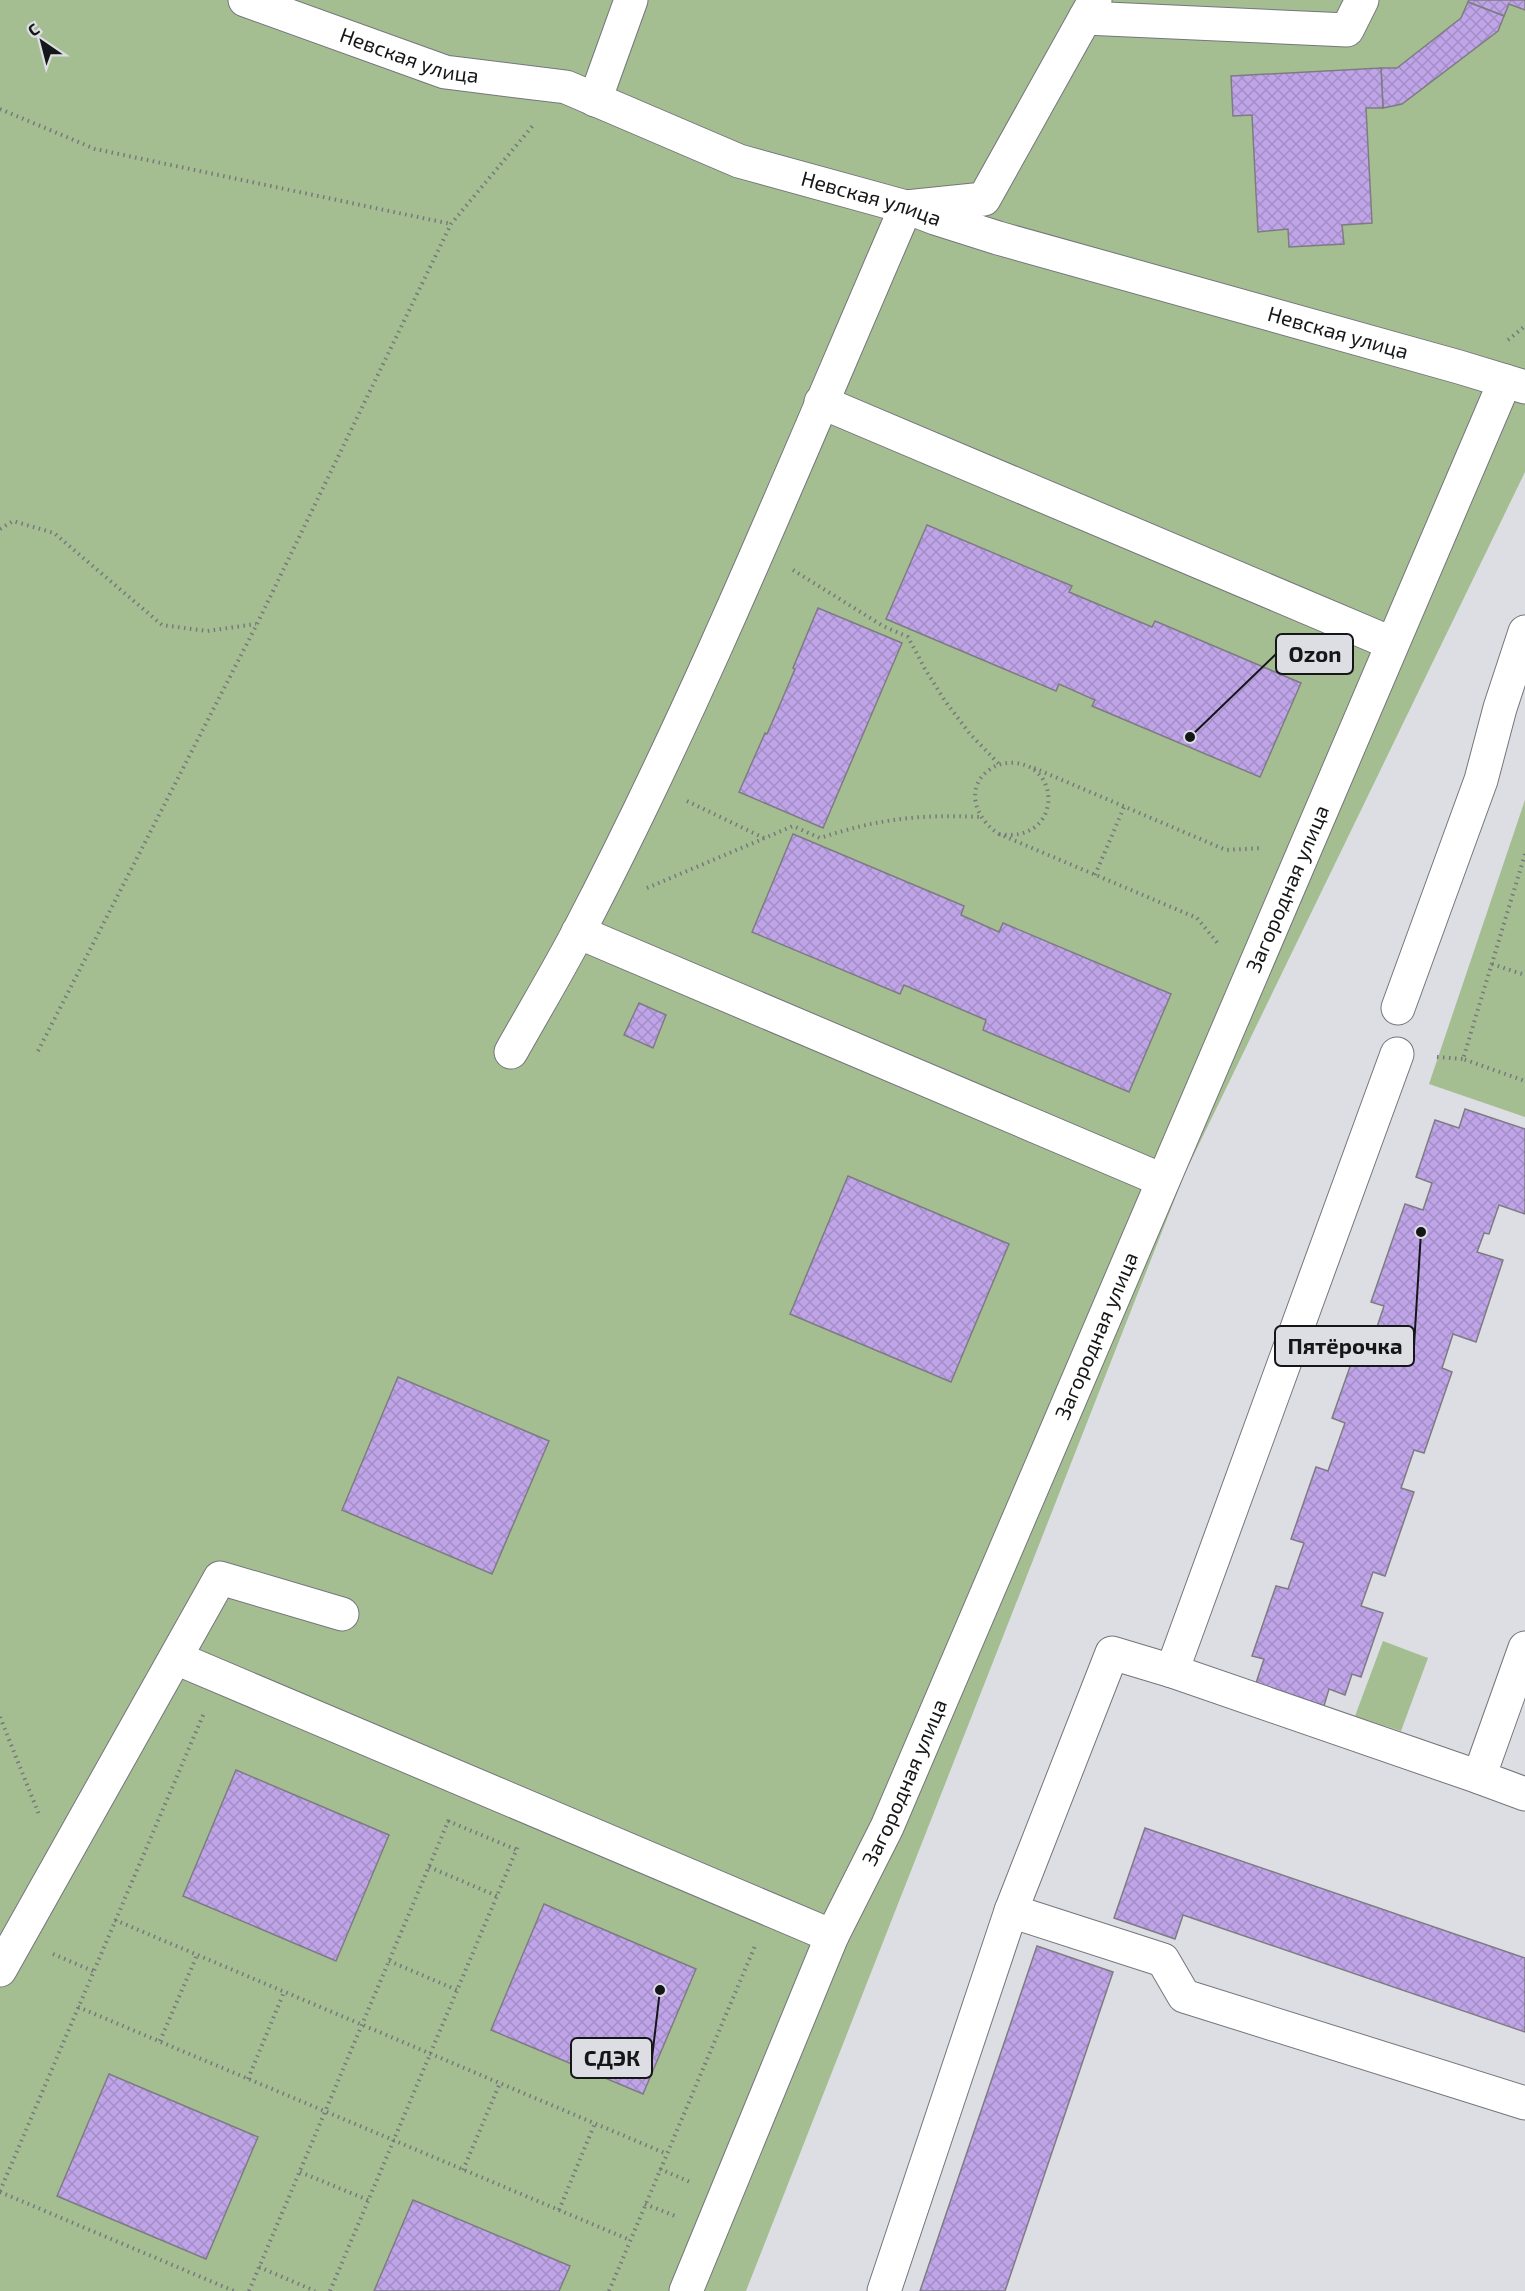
<svg xmlns="http://www.w3.org/2000/svg" width="1525" height="2291" viewBox="0 0 1525 2291" font-family="'Exo 2',sans-serif">
<style>
.green{fill:#a4be92}
.building{fill:url(#building-cross-hatch);stroke:#7e7c82;stroke-width:1.5}
.lines{fill:none;stroke-linecap:round;stroke-linejoin:round}
.minor-casing{stroke:#74767b;stroke-width:35}
.path{stroke:#77787c;stroke-width:4;stroke-dasharray:1.5 4.5;stroke-linecap:butt}
.minor{stroke:#fff;stroke-width:33}
.labels{text-anchor:middle;stroke-width:4.5;stroke-linejoin:round;paint-order:stroke}
.street-label{font-size:21px;fill:#151618;stroke:#dcdee4}
.leader{fill:none;stroke:#151618;stroke-width:2}
.callout-dot{fill:#151618;stroke:#dcdee4;stroke-width:2}
.callout{fill:#dcdee4;stroke:#151618;stroke-width:2}
.callout-label{font-size:22px;text-anchor:middle;font-weight:bold;fill:#151618}
</style>
<defs>
<pattern id="building-cross-hatch" width="8" height="8" patternUnits="userSpaceOnUse" patternTransform="scale(1.5)"><rect width="8" height="8" fill="#bfa5e8"/><path d="M0 0l8 8M0 8l8-8" fill="none" stroke="#a38dc6"/></pattern>
</defs>
<rect width="100%" height="100%" fill="#dcdee4"/>
<g class="green">
<path d="M0,0H1525V472L1185,1173L746,2291H0Z"/>
<path d="M1525,800V1117L1429,1084Z"/>
<path d="M1383,1641L1428,1658L1401,1731L1355,1716Z"/>
</g>
<g class="building">
<path d="M1469,0H1525V10L1509,4L1504,16L1468,2Z"/>
<path d="M1468,2L1504,16L1498,31L1402,104L1383,108L1381,68H1397L1461,18Z"/>
<path d="M1381,68L1383,108H1366L1372,223L1342,225L1344,244L1289,247L1288,229L1258,232L1252,115L1233,116L1231,76Z"/>
<path d="M927,525L1072,586L1069,592L1152,627L1155,621L1301,683L1260,777L1092,706L1095,700L1059,684L1056,691L886,619Z"/>
<path d="M818,608L902,643L823,828L739,792L765,733L767,734L781,702L795,669L793,668Z"/>
<path d="M793,834L964,906L961,915L999,932L1003,923L1171,994L1129,1092L983,1030L986,1020L904,985L900,994L752,932Z"/>
<path d="M639,1003L666,1015L653,1048L624,1035Z"/>
<path d="M1465,1109L1525,1129V1214L1499,1205L1489,1234L1484,1233L1477,1252L1503,1260L1476,1342L1453,1334L1442,1368L1452,1372L1424,1453L1414,1450L1401,1488L1414,1492L1385,1576L1373,1572L1361,1606L1383,1613L1361,1677L1352,1674L1345,1695L1329,1689L1323,1709L1255,1686L1264,1659L1252,1656L1276,1586L1288,1589L1304,1543L1291,1539L1316,1467L1328,1471L1345,1423L1332,1418L1358,1344L1370,1348L1384,1306L1371,1302L1405,1204L1423,1210L1432,1183L1416,1177L1435,1120L1459,1128Z"/>
<path d="M848,1176L1009,1244L951,1382L790,1314Z"/>
<path d="M398,1377L549,1441L492,1574L342,1510Z"/>
<path d="M236,1770L389,1835L336,1961L183,1896Z"/>
<path d="M1145,1828L1525,1958V2032L1183,1915L1175,1939L1114,1918Z"/>
<path d="M544,1904L696,1969L643,2094L491,2030Z"/>
<path d="M1037,1946L1113,1972L1005,2291H920Z"/>
<path d="M109,2074L258,2137L206,2259L57,2196Z"/>
<path d="M413,2200L570,2266L559,2291H374Z"/>
</g>
<g class="lines">
<defs>
<g id="minor">
<path id="s1" d="M245,0L445,72L566,87L739,161L906,207L935,218L998,238L1459,367L1525,387"/>
<path d="M1085,18L1347,30L1362,0"/>
<path d="M595,100L631,0"/>
<path d="M821,402L1391,643"/>
<path d="M578,932L1162,1180"/>
<path d="M1398,1008L1481,780L1500,708L1525,632"/>
<path d="M511,1052C534,1011 558,971 580,929C702,695 801,449 906,207L984,199L1095,0"/>
<path d="M1397,1054L1172,1671L1479,1777"/>
<path d="M1525,1648L1479,1777L1525,1794"/>
<path d="M176,1658L832,1936"/>
<path d="M1011,1911L1112,1653L1172,1671"/>
<path d="M0,1970L220,1578L342,1614"/>
<path id="s2" d="M686,2291L832,1936L887,1827L1505,381"/>
<path d="M884,2291L1011,1911L1163,1960L1184,1996L1525,2103"/>
</g>
</defs>
<use href="#minor" class="minor-casing"/>
<g class="path">
<path d="M0,109L95,149L451,224"/>
<path d="M1508,340L1525,326"/>
<path d="M0,529L13,521L54,533L162,625L207,631L256,624"/>
<path d="M793,570L883,626L908,637L925,669L945,701L970,734L999,764"/>
<path d="M1034,768L1226,850L1262,848"/>
<path d="M687,801L764,838"/>
<path d="M999,834C1059,844 1064,769 1016,763C1007,762 997,764 989,770C964,788 976,820 999,834L1197,918L1220,946"/>
<path d="M1525,854L1463,1059L1525,1081"/>
<path d="M1095,875L1124,807"/>
<path d="M647,888L793,826L820,838C877,819 920,814 980,817"/>
<path d="M1492,964L1525,975"/>
<path d="M38,1051L257,624L451,224L535,123"/>
<path d="M1437,1057L1463,1059"/>
<path d="M0,1717L40,1817"/>
<path d="M448,1821L517,1850"/>
<path d="M429,1867L497,1896"/>
<path d="M115,1920L667,2154"/>
<path d="M53,1954L93,1971"/>
<path d="M389,1961L457,1990"/>
<path d="M78,2007L630,2240"/>
<path d="M160,2041L197,1955"/>
<path d="M248,2079L284,1992"/>
<path d="M660,2169L690,2182"/>
<path d="M463,2170L500,2083"/>
<path d="M300,2172L368,2200"/>
<path d="M0,2191L204,1713"/>
<path d="M0,2192L234,2291"/>
<path d="M645,2204L675,2216"/>
<path d="M559,2210L595,2123"/>
<path d="M259,2267L315,2291"/>
<path d="M249,2291L450,1817"/>
<path d="M330,2291L518,1846"/>
<path d="M609,2291L755,1946"/>
</g>
<use href="#minor" class="minor"/>
</g>
<g class="labels">
<g class="street-label">
<text dy="7" stroke="none"><textPath href="#s1" startOffset="174">Невская улица</textPath></text>
<text dy="7" stroke="none"><textPath href="#s1" startOffset="660">Невская улица</textPath></text>
<text dy="7" stroke="none"><textPath href="#s1" startOffset="1146">Невская улица</textPath></text>
<text dy="7" stroke="none"><textPath href="#s2" startOffset="1526">Загородная улица</textPath></text>
<text dy="7" stroke="none"><textPath href="#s2" startOffset="1040">Загородная улица</textPath></text>
<text dy="7" stroke="none"><textPath href="#s2" startOffset="554">Загородная улица</textPath></text>
</g>
</g>
<path class="leader" d="M1190 737L1276 654M1421 1232L1414 1346M660 1990L652 2058"/>
<g class="callout-dot">
<circle cx="1190" cy="737" r="6"/>
<circle cx="1421" cy="1232" r="6"/>
<circle cx="660" cy="1990" r="6"/>
</g>
<g class="callout">
<rect x="1276" y="634" width="77" height="40" rx="6"/>
<rect x="1275" y="1326" width="139" height="40" rx="6"/>
<rect x="571" y="2038" width="81" height="40" rx="6"/>
</g>
<g class="callout-label">
<text x="1315" y="662">Ozon</text>
<text x="1345" y="1354">Пятёрочка</text>
<text x="612" y="2066">СДЭК</text>
</g>
<g transform="translate(42 42) rotate(325)" stroke="#dcdee4" stroke-width="4.5" paint-order="stroke">
<path d="M0-4.5L10 22L0 15L-10 22Z" fill="#151618"/>
<text y="-9" font-size="16" font-weight="bold" text-anchor="middle" fill="#151618">С</text>
</g>
</svg>
